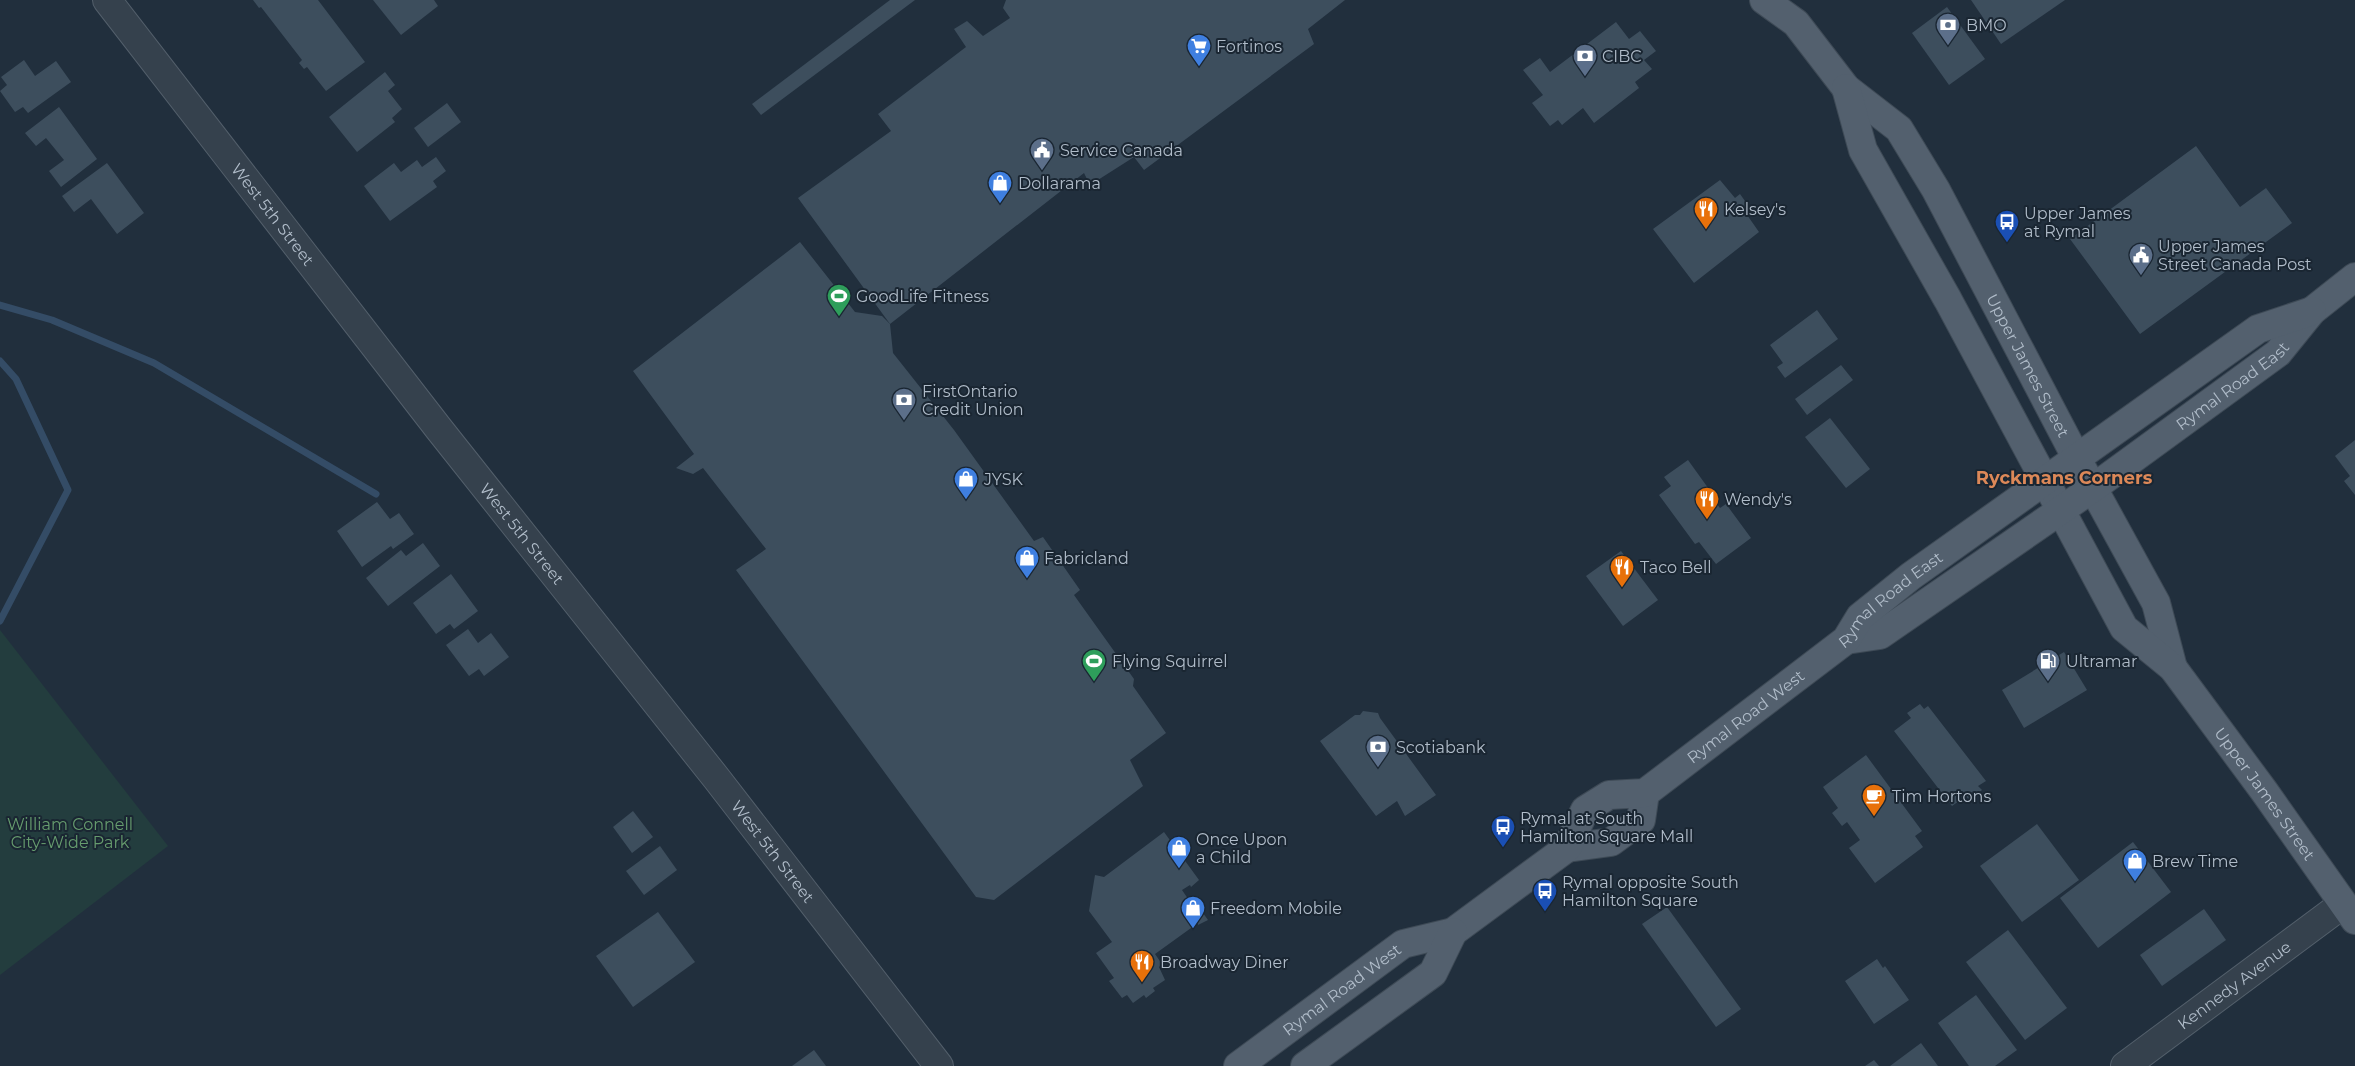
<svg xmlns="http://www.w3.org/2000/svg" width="2355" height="1066" viewBox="0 0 2355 1066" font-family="Montserrat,sans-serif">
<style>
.green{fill:#233d3e}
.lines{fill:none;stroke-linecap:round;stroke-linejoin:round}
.stream{stroke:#344c66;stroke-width:7}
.building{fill:#3d4e5d}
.minor-casing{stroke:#535f6b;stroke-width:30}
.major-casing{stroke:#3e4a56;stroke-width:30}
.minor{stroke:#35414d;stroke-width:28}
.major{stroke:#53606e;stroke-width:28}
.labels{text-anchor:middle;stroke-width:4;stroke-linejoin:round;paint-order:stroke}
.poi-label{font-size:16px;fill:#b0bcc9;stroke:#1a2632;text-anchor:start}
.street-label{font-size:16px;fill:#b0bcc9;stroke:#1a2632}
.park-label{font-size:16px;fill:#669c6e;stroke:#1a2632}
.neighbourhood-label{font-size:18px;font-weight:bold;fill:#dc8858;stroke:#1a2632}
</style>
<rect width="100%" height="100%" fill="#212f3d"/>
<path class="green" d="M0,630L168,846L0,975Z"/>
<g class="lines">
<g class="stream">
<path d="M0,305L52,320L154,363L376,494"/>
<path d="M0,361L16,379L68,490L0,621"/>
</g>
</g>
<g class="building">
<path d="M253,0H318L365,62L326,91L307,67L304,69L299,63L302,60L261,7L259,8Z"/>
<path d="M373,0H434L438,6L401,35Z"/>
<path d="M890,0H915L761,115L752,104Z"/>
<path d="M1006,0H1345L1308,29L1314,44L1144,170L1134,157L1090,185L1084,173L890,324L798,198L891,131L878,114L966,47L954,29L967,21L983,36L1010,18L1003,8Z"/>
<path d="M1971,0H2065L2001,44Z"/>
<path d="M1947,7L1985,59L1949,85L1912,33Z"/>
<path d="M1616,22L1629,39L1640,31L1656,51L1644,60L1652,69L1635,82L1639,88L1594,123L1583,108L1562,125L1558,120L1550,126L1532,103L1543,95L1523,70L1540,58L1550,72Z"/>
<path d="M24,60L35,76L56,61L71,82L28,113L23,107L15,112L0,91L7,85L1,77Z"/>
<path d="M385,72L395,85L388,91L402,109L392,118L395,122L357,152L329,117Z"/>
<path d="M447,103L461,122L428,147L414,128Z"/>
<path d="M59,107L97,159L61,187L49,171L64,160L46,138L36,146L25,133Z"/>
<path d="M2196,146L2240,207L2266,188L2292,223L2140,334L2070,239Z"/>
<path d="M436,157L446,171L433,181L437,187L390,221L364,186L394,163L401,172L417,160L422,167Z"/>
<path d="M107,163L144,213L117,234L91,199L74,212L62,196Z"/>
<path d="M1720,180L1735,198L1740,194L1750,208L1745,212L1759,232L1694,283L1653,229Z"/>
<path d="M800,242L855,312L882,316L890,324L893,353L954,430L1034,541L1043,537L1080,590L1074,595L1134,679L1133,686L1166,733L1130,760L1143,786L994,900L976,897L736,570L766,549L703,468L693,474L676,468L694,454L633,371Z"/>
<path d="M1817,310L1838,339L1785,378L1777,367L1783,363L1770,345Z"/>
<path d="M1841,365L1853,380L1807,415L1795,399Z"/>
<path d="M1830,418L1870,469L1846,488L1805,437Z"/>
<path d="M2355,440V495L2344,481L2350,476L2335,456Z"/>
<path d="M1688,460L1711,492L1709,494L1720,508L1726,504L1751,538L1716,564L1699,542L1695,544L1659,495L1671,486L1664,477Z"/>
<path d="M377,502L390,519L399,513L414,534L393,549L391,546L362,567L337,531Z"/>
<path d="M423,543L440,566L388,606L366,578L401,550L406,556Z"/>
<path d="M1621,551L1658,600L1623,626L1586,576Z"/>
<path d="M451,574L478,611L454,629L450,624L436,634L413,603Z"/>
<path d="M468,629L478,643L491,633L509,657L484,676L479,669L469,676L446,645Z"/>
<path d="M2064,652L2087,690L2024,728L2002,690Z"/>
<path d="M1920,704L1924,709L1928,706L1986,781L1978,786L1982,790L1969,800L1966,796L1952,806L1894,731L1911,718L1907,713Z"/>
<path d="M1363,711L1378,713L1380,718L1436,795L1405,816L1397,801L1376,816L1320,741L1355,715H1360Z"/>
<path d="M1866,755L1922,831L1915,836L1923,847L1875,883L1849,848L1860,840L1847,822L1842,826L1832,813L1838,808L1823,787Z"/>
<path d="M633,811L653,837L632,853L613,827Z"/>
<path d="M2037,824L2079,880L2022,922L1980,866Z"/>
<path d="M1164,832L1199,880L1191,887L1190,885L1182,890L1199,915L1203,913L1208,920L1198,925V923L1155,954L1162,964L1159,967L1165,980L1153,988L1155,991L1146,998L1144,995L1133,1003L1127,995L1122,998L1109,981L1114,978L1096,953L1112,942L1089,911L1095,875L1104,877Z"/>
<path d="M2133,842L2171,892L2098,948L2060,898Z"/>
<path d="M660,846L677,870L644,895L626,871Z"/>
<path d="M1667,907L1741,1009L1716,1027L1642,924Z"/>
<path d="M2204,909L2226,940L2162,986L2140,955Z"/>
<path d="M658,912L695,962L633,1007L596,956Z"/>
<path d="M2008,930L2067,1008L2025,1040L1966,962Z"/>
<path d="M1877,959L1883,968L1885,966L1909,1000L1874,1024L1845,981Z"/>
<path d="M1976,995L2017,1050L1995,1066H1969L1938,1023Z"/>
<path d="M1921,1043L1938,1066H1890Z"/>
<path d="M814,1050L826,1066H792Z"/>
<path d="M1874,1060L1879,1066H1865Z"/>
</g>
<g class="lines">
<defs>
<g id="minor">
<path id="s1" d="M107,0L439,429L717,779L939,1066"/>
<path id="s2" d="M2125,1066L2343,904"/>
</g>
<g id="major">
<path id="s3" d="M1764,0L1796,23L1846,88L1899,129L1936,190L2077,459L2156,603L2173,668"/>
<path id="s4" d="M1846,88L1863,150L1948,300L2124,628L2173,668L2264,791L2355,920"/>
<path id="s5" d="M1846,640L1880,635L2093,488L2278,353L2312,311L2355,277"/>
<path d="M1567,848L1611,842L1641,820L1645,793"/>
<path id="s6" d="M1238,1066L1403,944L1453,932L1567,848L1585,810L1609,795L1645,793L1846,640L1860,617L1911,576L2258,329L2312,311"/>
<path d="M1305,1066L1433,973L1453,932"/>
</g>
</defs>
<use href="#minor" class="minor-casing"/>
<use href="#major" class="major-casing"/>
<use href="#minor" class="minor"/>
<use href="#major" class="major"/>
</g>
<defs>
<symbol id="bank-pin" viewBox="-11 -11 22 30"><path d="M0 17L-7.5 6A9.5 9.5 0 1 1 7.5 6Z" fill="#5c6f8a" stroke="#1a2632"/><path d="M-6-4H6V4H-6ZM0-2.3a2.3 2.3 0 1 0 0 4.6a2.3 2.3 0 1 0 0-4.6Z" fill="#fff"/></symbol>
<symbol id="supermarket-pin" viewBox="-11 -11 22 30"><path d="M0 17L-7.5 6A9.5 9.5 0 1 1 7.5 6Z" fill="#3f7fe0" stroke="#1a2632"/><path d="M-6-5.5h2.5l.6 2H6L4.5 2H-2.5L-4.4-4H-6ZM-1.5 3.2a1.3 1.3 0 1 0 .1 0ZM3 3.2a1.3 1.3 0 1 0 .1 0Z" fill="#fff"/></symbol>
<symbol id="civic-pin" viewBox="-11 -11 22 30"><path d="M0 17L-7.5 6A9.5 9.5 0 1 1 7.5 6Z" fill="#5c6f8a" stroke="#1a2632"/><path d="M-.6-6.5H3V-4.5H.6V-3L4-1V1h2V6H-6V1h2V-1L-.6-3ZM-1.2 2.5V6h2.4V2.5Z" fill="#fff"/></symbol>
<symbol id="shop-pin" viewBox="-11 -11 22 30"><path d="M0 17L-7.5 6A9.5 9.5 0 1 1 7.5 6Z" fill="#3f7fe0" stroke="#1a2632"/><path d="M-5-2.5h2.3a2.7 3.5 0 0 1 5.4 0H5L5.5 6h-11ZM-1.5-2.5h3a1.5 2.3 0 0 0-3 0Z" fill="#fff"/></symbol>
<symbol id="restaurant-pin" viewBox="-11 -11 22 30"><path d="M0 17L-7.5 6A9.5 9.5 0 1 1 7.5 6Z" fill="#e8710a" stroke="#1a2632"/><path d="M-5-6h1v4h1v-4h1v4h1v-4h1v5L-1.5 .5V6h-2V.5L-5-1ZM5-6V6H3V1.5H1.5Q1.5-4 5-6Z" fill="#fff"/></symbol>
<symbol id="bus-pin" viewBox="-11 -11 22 30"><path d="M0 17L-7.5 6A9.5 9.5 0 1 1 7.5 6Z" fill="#1a4fb4" stroke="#1a2632"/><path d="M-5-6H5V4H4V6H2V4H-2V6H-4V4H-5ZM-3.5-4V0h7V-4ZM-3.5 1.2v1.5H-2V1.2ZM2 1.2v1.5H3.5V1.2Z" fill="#fff"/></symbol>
<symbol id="stadium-pin" viewBox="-11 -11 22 30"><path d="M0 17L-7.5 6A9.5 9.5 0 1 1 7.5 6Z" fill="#2e9e5b" stroke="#1a2632"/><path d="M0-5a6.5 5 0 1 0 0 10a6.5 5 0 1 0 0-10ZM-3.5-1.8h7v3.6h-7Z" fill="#fff"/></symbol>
<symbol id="fuel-pin" viewBox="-11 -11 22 30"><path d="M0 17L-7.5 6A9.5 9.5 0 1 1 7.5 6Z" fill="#5c6f8a" stroke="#1a2632"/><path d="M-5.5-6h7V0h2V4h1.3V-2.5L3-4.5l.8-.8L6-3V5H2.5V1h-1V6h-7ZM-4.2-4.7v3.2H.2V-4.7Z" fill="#fff"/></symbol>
<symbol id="cafe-pin" viewBox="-11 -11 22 30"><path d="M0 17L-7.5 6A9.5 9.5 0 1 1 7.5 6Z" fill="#e8710a" stroke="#1a2632"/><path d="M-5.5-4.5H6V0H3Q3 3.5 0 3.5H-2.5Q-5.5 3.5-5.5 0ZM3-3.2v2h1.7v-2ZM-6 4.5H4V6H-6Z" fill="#fff"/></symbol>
</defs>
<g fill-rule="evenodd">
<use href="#bank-pin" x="1934" y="11" width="28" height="38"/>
<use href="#supermarket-pin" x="1185" y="32" width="28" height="38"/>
<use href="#bank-pin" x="1571" y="42" width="28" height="38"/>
<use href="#civic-pin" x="1028" y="136" width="28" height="38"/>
<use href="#shop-pin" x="986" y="169" width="28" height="38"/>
<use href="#restaurant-pin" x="1692" y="195" width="28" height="38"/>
<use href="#bus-pin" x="1993" y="208" width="28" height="38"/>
<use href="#civic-pin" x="2127" y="241" width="28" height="38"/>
<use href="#stadium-pin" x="825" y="282" width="28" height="38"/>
<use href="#bank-pin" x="890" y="386" width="28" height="38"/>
<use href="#shop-pin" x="952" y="465" width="28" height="38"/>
<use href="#restaurant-pin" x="1693" y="485" width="28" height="38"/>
<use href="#shop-pin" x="1013" y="544" width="28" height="38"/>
<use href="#restaurant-pin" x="1608" y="553" width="28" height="38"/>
<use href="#stadium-pin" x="1080" y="647" width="28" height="38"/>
<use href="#fuel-pin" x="2034" y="647" width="28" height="38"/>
<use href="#bank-pin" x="1364" y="733" width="28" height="38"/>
<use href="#cafe-pin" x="1860" y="782" width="28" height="38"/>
<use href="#bus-pin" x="1489" y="813" width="28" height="38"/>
<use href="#shop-pin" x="1165" y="834" width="28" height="38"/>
<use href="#shop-pin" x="2121" y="847" width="28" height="38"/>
<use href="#bus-pin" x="1531" y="877" width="28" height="38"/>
<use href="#shop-pin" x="1179" y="894" width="28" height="38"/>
<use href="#restaurant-pin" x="1128" y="948" width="28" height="38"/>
</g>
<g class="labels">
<g class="poi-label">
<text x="1966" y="31">BMO</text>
<text x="1216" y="52">Fortinos</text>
<text x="1602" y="62">CIBC</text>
<text x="1060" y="156">Service Canada</text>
<text x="1018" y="189">Dollarama</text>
<text x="1724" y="215">Kelsey's</text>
<text x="2024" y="219">Upper James<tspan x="2024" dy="18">at Rymal</tspan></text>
<text x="2158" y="252">Upper James<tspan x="2158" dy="18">Street Canada Post</tspan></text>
<text x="856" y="302">GoodLife Fitness</text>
<text x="922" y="397">FirstOntario<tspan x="922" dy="18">Credit Union</tspan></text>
<text x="984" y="485">JYSK</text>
<text x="1724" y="505">Wendy's</text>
<text x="1044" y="564">Fabricland</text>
<text x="1640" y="573">Taco Bell</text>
<text x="1112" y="667">Flying Squirrel</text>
<text x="2066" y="667">Ultramar</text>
<text x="1396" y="753">Scotiabank</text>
<text x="1892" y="802">Tim Hortons</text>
<text x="1520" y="824">Rymal at South<tspan x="1520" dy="18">Hamilton Square Mall</tspan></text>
<text x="1196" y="845">Once Upon<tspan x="1196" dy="18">a Child</tspan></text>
<text x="2152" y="867">Brew Time</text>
<text x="1562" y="888">Rymal opposite South<tspan x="1562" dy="18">Hamilton Square</tspan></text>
<text x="1210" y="914">Freedom Mobile</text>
<text x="1160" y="968">Broadway Diner</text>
</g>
<g class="street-label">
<text dy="6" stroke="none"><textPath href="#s1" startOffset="271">West 5th Street</textPath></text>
<text dy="6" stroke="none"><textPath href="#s3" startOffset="458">Upper James Street</textPath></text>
<text dy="6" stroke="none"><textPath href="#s5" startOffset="466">Rymal Road East</textPath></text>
<text dy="6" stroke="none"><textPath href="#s1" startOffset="676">West 5th Street</textPath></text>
<text dy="6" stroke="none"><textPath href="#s6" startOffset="818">Rymal Road East</textPath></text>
<text dy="6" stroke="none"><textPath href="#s6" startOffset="631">Rymal Road West</textPath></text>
<text dy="6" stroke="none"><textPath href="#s4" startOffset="828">Upper James Street</textPath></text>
<text dy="6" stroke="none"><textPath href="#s1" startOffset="1081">West 5th Street</textPath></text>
<text dy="6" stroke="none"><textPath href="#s2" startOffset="136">Kennedy Avenue</textPath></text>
<text dy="6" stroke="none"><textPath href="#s6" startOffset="129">Rymal Road West</textPath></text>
</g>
<g class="park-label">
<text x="70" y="830">William Connell<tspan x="70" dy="18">City-Wide Park</tspan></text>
</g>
<g class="neighbourhood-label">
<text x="2064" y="484">Ryckmans Corners</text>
</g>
</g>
</svg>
